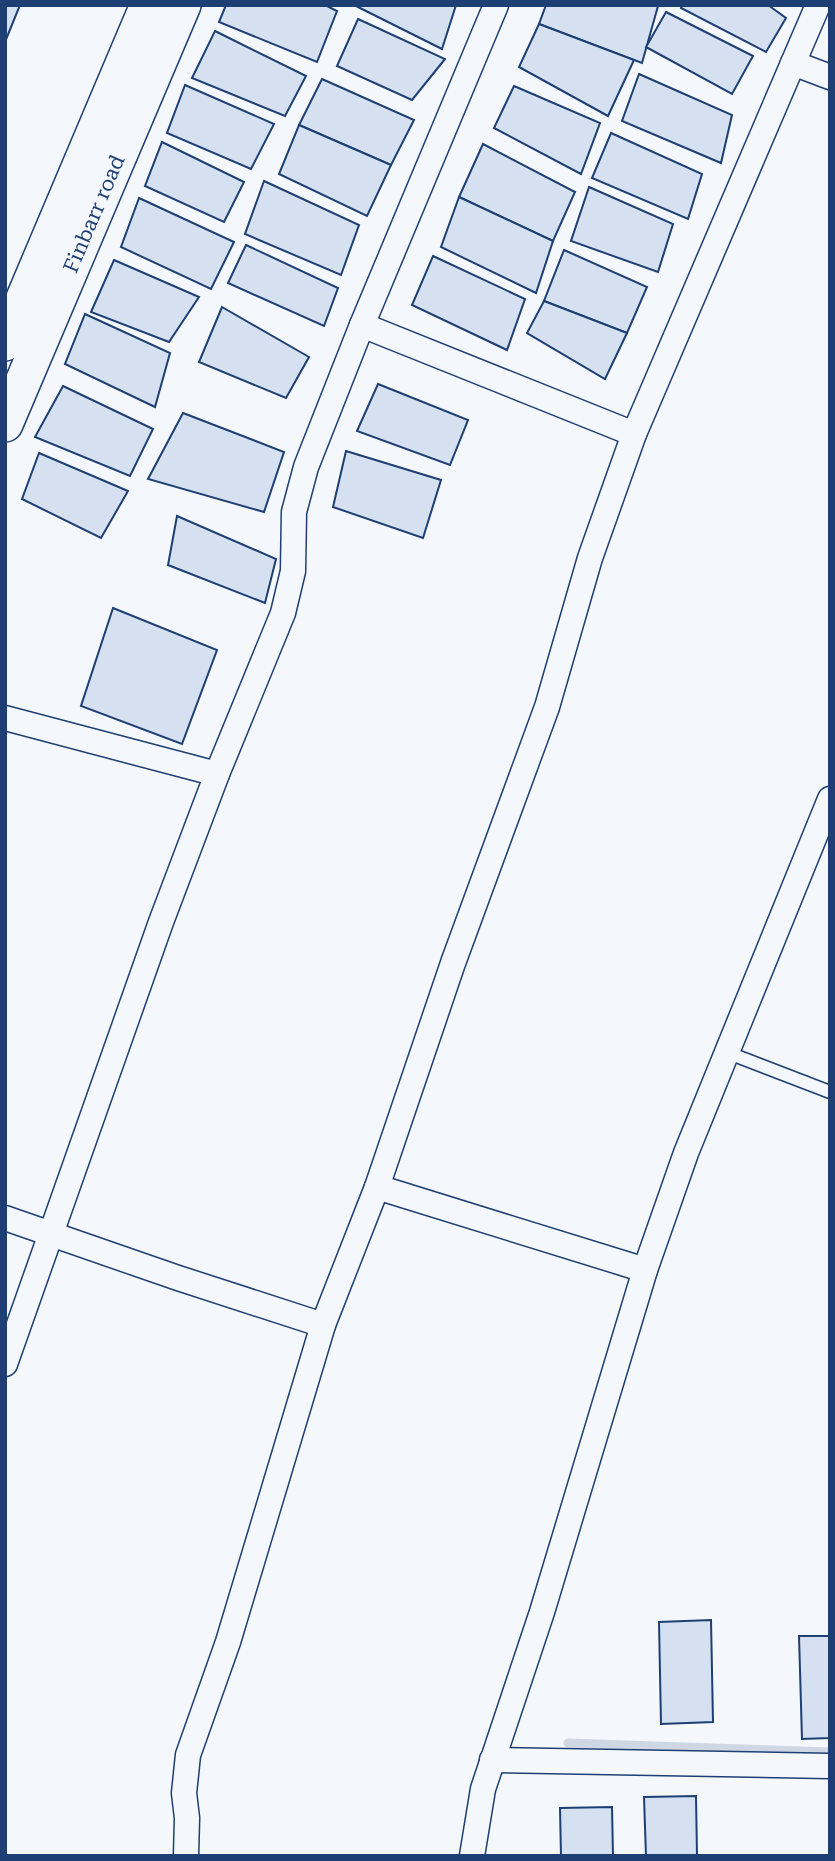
<svg xmlns="http://www.w3.org/2000/svg" width="835" height="1861" viewBox="0 0 835 1861" font-family="'Roboto Serif',serif">
<style>
.lines{fill:none;stroke-linecap:round;stroke-linejoin:round}
.stream{stroke:#cfd7e4;stroke-width:9}
.building{fill:#d5e0f0;stroke:#1d3f73;stroke-width:2}
.lane-casing{stroke:#1d3f73;stroke-width:15}
.street-casing{stroke:#1d3f73;stroke-width:27}
.secondary-casing{stroke:#1d3f73;stroke-width:38}
.lane{stroke:#f4f7fb;stroke-width:12}
.street{stroke:#f4f7fb;stroke-width:24}
.secondary{stroke:#f4f7fb;stroke-width:35}
.labels{text-anchor:middle;stroke-width:5;stroke-linejoin:round;paint-order:stroke}
.street-label{font-size:21px;fill:#1d3f73;stroke:#f4f7fb}
</style>
<rect width="100%" height="100%" fill="#f4f7fb"/>
<g class="lines">
<path class="stream" d="M568,1743L830,1752"/>
</g>
<g class="building">
<path d="M5,5H20L5,42Z"/>
<path d="M226,5H325L337,11L317,62L219,22Z"/>
<path d="M354,5H456L442,49Z"/>
<path d="M546,5H657L658,6L642,63L539,24Z"/>
<path d="M682,5H768L786,18L766,52L681,8Z"/>
<path d="M666,12L753,56L732,94L646,47Z"/>
<path d="M358,19L445,59L412,100L337,66Z"/>
<path d="M539,24L634,60L608,116L519,67Z"/>
<path d="M215,31L306,76L285,116L192,78Z"/>
<path d="M639,74L732,115L721,163L622,121Z"/>
<path d="M322,79L414,120L391,165L299,125Z"/>
<path d="M185,85L274,124L251,169L167,133Z"/>
<path d="M514,86L600,123L581,174L494,128Z"/>
<path d="M299,125L391,165L367,216L279,174Z"/>
<path d="M611,133L702,174L688,219L592,178Z"/>
<path d="M162,142L244,182L224,222L145,186Z"/>
<path d="M483,144L575,192L553,241L459,197Z"/>
<path d="M264,181L359,225L341,275L245,234Z"/>
<path d="M589,187L673,224L658,272L571,241Z"/>
<path d="M459,197L553,241L536,293L441,247Z"/>
<path d="M139,198L234,242L211,289L121,247Z"/>
<path d="M246,245L338,288L324,326L228,283Z"/>
<path d="M564,250L647,287L627,333L544,301Z"/>
<path d="M433,256L525,299L507,350L412,305Z"/>
<path d="M114,260L199,297L169,342L91,312Z"/>
<path d="M544,301L627,333L605,379L527,333Z"/>
<path d="M222,307L309,357L286,398L199,362Z"/>
<path d="M85,314L170,353L155,407L65,364Z"/>
<path d="M378,384L468,420L450,465L357,431Z"/>
<path d="M63,386L153,429L130,476L35,437Z"/>
<path d="M183,413L284,452L264,512L148,479Z"/>
<path d="M346,451L441,480L423,538L333,507Z"/>
<path d="M39,453L128,491L101,538L22,499Z"/>
<path d="M177,516L276,559L265,603L168,565Z"/>
<path d="M113,608L217,650L182,744L81,706Z"/>
<path d="M711,1620L713,1722L661,1724L659,1622Z"/>
<path d="M799,1636H830V1738L802,1739Z"/>
<path d="M696,1796L697,1856H646L644,1797Z"/>
<path d="M612,1807L613,1856H561L560,1808Z"/>
</g>
<g class="lines">
<defs>
<path id="lane" d="M726,1052L830,1092"/>
<g id="street">
<path d="M793,63L830,77"/>
<path d="M362,325L634,434"/>
<path d="M5,718L217,774"/>
<path d="M377,1187L645,1270"/>
<path d="M5,1218L178,1278L323,1325"/>
<path d="M5,1364L161,922L217,774L283,613L293,571L294,512L306,467L362,325L496,5"/>
<path d="M492,1760L830,1766"/>
<path d="M186,1856L187,1818L184,1793L188,1755L228,1642L323,1325L377,1187L453,963L547,707L590,558L634,434L818,5"/>
<path d="M472,1856L483,1789L542,1612L645,1270L686,1153L830,799"/>
</g>
<g id="secondary">
<path d="M5,343L148,5"/>
<path d="M5,424L183,5"/>
</g>
</defs>
<use href="#lane" class="lane-casing"/>
<use href="#street" class="street-casing"/>
<use href="#secondary" class="secondary-casing"/>
<use href="#lane" class="lane"/>
<use href="#street" class="street"/>
<use href="#secondary" class="secondary"/>
</g>
<g class="labels">
<g class="street-label">
<text transform="translate(94 214) rotate(-67)" y="7">Finbarr road</text>
</g>
</g>
<rect width="835" height="1861" fill="none" stroke="#1d3f73" stroke-width="14"/>
</svg>
